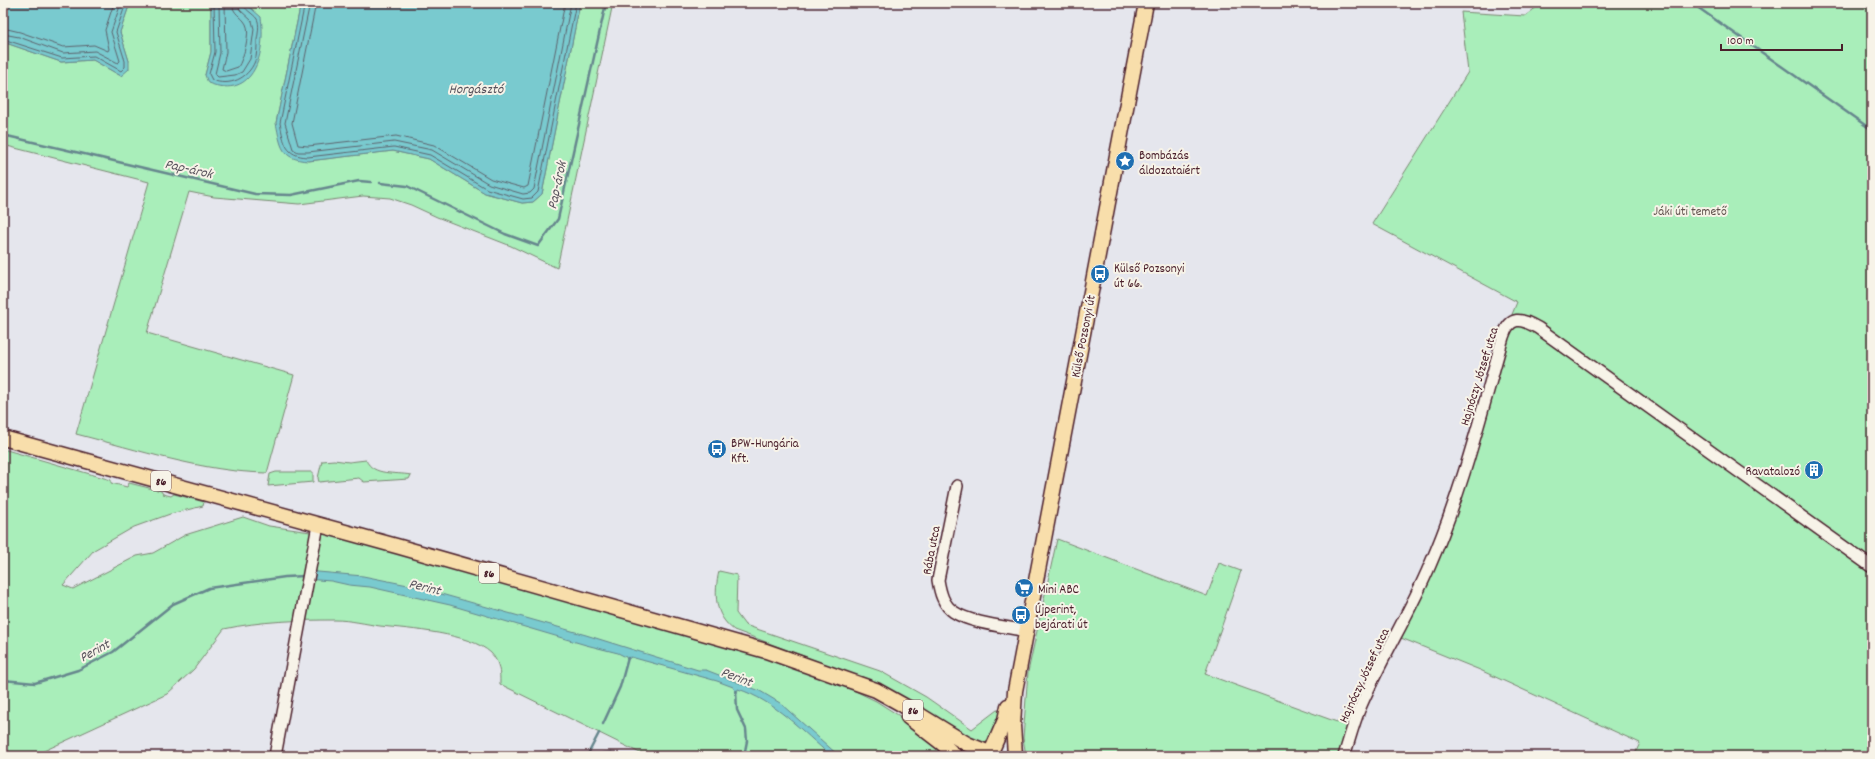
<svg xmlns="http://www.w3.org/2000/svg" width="1875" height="759" viewBox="0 0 1875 759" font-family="Dekko,sans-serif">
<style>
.green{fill:#a9eeba;stroke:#7a8672}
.water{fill:#79cacf;stroke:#66868d}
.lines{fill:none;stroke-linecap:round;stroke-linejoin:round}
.shore{stroke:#5d636d;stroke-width:1}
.stream{stroke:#66868d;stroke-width:2.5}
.minor-casing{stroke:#4a1f2b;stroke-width:14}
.major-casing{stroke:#4a1f2b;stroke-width:17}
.minor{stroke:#f7f3e8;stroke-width:11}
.major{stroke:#f8deab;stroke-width:14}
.labels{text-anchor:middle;stroke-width:4;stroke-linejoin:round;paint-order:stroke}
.shield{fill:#f7f3e8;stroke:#7e5f64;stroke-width:1}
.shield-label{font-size:12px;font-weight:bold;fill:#4a1f2b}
.poi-label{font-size:13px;fill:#4a1f2b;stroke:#f7f3e8;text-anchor:start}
.park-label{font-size:13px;fill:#62534f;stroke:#f7f3e8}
.street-label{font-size:13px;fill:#4a1f2b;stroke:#f7f3e8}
.water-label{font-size:14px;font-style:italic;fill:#58525c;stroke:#f7f3e8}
</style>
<rect width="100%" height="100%" fill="#e5e6ed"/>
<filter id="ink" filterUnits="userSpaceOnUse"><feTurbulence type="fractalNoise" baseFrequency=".025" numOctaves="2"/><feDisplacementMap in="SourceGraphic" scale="8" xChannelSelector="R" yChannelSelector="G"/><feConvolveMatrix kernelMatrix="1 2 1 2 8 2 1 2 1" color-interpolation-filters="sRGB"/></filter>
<g filter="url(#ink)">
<g class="green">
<path d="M130,3H211V52L205,75L250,7L245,3H301L276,123L308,161L393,151L429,159L485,193L522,203L533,202L542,194L580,3H613L557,268L511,246L437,217L411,205L390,198L363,196L299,204L214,197L189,192L147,333L294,375L267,473C203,472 139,450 76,434L149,182L3,145V42L61,62L93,60L121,76L129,61L120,32Z"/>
<path d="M1542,3H1872V756H1634L1640,743L1480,670L1396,636L1431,565L1503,337L1517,302L1372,224L1468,72L1461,12L1525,16Z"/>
<path d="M3,449L111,480V483L127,487L129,483L161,491L163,494L171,496L174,494L204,502L203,506L170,514L134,527L94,550L63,585L73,589L137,556L153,553L185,535L243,517L269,526L338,536L771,659L849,688L876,701L917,727L951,756H646L500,684C500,672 500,663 491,653C470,633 409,629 380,626C366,624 350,620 335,620C298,620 260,621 224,629L194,669L167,694L33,756H3Z"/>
<path d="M334,460L349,462L366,460C373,476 395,472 411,475L409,479L364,482L359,478L319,482L318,478L322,461Z"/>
<path d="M276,472H313V482L268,486L270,474Z"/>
<path d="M1057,539L1207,596L1219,563L1241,571L1205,674L1348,726L1339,756H1026L1023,738L1028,672Z"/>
<path d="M719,571L737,575L736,613L745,625L880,671L926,697L972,729L997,710L1006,712L995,741L983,748L867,680L734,630C714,615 714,594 719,571Z"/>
<path d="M936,731L972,752L968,756H959Z"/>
</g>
<g class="water">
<path d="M3,3H130L120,32L129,61V69L121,76L93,60L61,62L3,42Z"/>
<path d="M211,3H245L261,17C266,52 255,101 208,83L205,75L211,52Z"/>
<path d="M301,3H580L542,194L533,202L522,203L485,193L429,159L393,151L308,161C281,159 281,147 276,123Z"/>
<path d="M307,571L363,576L413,586L586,635L698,670H706L760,691L780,703L839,756H831C802,731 775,701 738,689L737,693L733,687L717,681L631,657L627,660L626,657L618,653L586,645L450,605L370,587L349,585L331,581L305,579Z"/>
<path d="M611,752L622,756H596L603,753Z"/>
</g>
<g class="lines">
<g class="shore">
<path d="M214,3L215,52L209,74L212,80C229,87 248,79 255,61C257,55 257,47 257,40C258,34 260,24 257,19C253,13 244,10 243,3"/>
<path d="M219,3L220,53L215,74L218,77L235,75L242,72L250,59L254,29L252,21L240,10L238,3"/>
<path d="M225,3L226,52L222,69L226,71L238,67C243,60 251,32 246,24C241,15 233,15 232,3"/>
<path d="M305,3L280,123C284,143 285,156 308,157L394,147L430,155L487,189L523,199L532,198L538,192L576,3"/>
<path d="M310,3L285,123L293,149L298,152H308L394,142L432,150L489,184L523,194L530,193L534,189L571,3"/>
<path d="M316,3L292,123L298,145L308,146L396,136L434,145L491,179L524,188L528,186L565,3"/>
<path d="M3,28L20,32L63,47L94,45L108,51L109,49L105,30L114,3"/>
<path d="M3,34L19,37L63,53L95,51L118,63L120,61L111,32L121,3"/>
<path d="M3,39L62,58L94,56L121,71L125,67V61L116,32L126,3"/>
</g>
<g class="stream">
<path d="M1693,4L1872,130"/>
<path d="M3,135L255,194L291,195L359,181L371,182"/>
<path d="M380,183L407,186L505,234L538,246L558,219L606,3"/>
<path d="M3,680L35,683L78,670L113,652L173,604L209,588L285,577L305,576"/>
<path d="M736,691L737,710L746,729L747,741L744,756"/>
<path d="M603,724L620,687L628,658"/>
<path d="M587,756L599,733"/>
</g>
<defs>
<g id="minor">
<path d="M957,486L938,580C940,592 943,605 954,612C970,623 1007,627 1026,631"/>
<path d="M275,756L318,525"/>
<path d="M1344,756C1349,741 1353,725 1359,710C1380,660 1409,615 1430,565C1462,492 1481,414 1503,337C1510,315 1521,318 1538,328L1872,567"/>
</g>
<g id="major">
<path d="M3,438L400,547L766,651L876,690L910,709L967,744L987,752"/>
<path d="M908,717L943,744L955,756"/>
<path d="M992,750L1005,720L1008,706"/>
<path d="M1015,755L1013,725L1015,691L1146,3"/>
</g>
</defs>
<use href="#minor" class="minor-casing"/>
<use href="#major" class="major-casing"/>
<use href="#minor" class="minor"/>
<use href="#major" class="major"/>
</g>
</g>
<defs>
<symbol id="sight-disc" viewBox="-11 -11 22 22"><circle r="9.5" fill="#1f6fb2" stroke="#f7f3e8"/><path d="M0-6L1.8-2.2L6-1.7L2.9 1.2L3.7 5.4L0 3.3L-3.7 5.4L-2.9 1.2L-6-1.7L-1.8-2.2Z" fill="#fff"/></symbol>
<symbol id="bus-disc" viewBox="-11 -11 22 22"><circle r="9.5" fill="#1f6fb2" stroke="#f7f3e8"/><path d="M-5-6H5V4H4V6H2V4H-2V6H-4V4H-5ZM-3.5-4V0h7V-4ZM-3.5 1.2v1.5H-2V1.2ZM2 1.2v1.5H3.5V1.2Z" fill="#fff"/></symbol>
<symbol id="building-disc" viewBox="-11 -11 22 22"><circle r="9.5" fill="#1f6fb2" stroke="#f7f3e8"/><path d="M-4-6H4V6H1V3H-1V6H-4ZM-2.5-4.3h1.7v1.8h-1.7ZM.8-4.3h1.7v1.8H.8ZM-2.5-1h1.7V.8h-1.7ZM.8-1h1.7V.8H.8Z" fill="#fff"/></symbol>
<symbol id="supermarket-disc" viewBox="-11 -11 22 22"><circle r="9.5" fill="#1f6fb2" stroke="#f7f3e8"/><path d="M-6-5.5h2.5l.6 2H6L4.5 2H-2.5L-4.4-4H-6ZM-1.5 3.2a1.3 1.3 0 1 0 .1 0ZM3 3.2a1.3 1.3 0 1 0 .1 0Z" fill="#fff"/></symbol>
</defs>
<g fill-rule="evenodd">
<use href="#sight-disc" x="1114" y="150" width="22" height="22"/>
<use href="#bus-disc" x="1089" y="263" width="22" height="22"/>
<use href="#bus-disc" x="706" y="438" width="22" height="22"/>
<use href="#building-disc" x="1803" y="459" width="22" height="22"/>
<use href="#supermarket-disc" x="1013" y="577" width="22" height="22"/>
<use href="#bus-disc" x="1010" y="604" width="22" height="22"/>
</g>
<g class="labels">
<g class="shield">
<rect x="151" y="471" width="20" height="20" rx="3"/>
<rect x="479" y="563" width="20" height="20" rx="3"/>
<rect x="903" y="700" width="20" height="20" rx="3"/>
</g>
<g class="shield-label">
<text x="161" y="485">86</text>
<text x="489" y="577">86</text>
<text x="913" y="714">86</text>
</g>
<g class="poi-label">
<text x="1139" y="159">Bombázás<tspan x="1139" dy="15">áldozataiért</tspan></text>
<text x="1114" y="272">Külső Pozsonyi<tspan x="1114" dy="15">út 66.</tspan></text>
<text x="731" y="447">BPW-Hungária<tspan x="731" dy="15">Kft.</tspan></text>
<text x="1800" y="475" text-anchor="end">Ravatalozó</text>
<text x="1038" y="593">Mini ABC</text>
<text x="1035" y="613">Újperint,<tspan x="1035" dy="15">bejárati út</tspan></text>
</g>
<g class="park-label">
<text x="1690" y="215">Jáki úti temető</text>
</g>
<g class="street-label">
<text transform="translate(1082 336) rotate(-79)" y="5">Külső Pozsonyi út</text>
<text transform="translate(1478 376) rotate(-73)" y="5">Hajnóczy József utca</text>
<text transform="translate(930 550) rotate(-79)" y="5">Rába utca</text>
<text transform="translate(1363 675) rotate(-65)" y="5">Hajnóczy József utca</text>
</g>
<g class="water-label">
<text x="476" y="93">Horgásztó</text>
<text transform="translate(189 168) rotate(13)" y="5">Pap-árok</text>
<text transform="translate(556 185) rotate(-78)" y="5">Pap-árok</text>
<text transform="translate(425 586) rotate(14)" y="5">Perint</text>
<text transform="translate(94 650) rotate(-29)" y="5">Perint</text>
<text transform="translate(737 676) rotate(21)" y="5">Perint</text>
</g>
</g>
<rect width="1875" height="759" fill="none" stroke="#f7f3e8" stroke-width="16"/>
<rect x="8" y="8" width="1859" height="743" fill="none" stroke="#4a1f2b" stroke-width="1.5" filter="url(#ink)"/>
<path d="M1721 44v6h121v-6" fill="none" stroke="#4a1f2b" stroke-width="2"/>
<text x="1727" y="44" font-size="12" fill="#4a1f2b" stroke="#f7f3e8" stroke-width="3" paint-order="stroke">100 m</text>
</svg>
